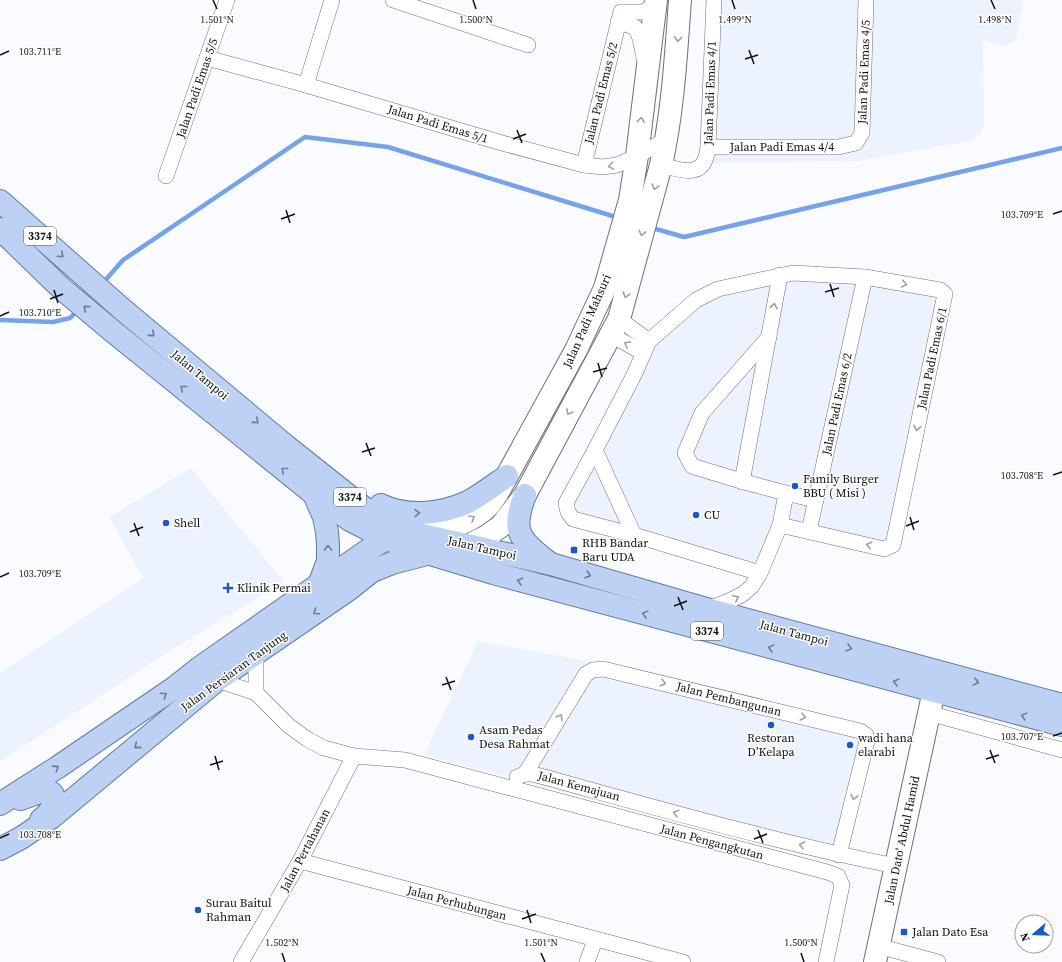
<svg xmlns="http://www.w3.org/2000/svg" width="1062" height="962" viewBox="0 0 1062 962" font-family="'Source Serif 4',serif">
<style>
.built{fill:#ecf3fe}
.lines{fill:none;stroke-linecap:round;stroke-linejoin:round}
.stream{stroke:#76a2ec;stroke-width:4.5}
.street-casing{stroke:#6e7074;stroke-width:16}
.secondary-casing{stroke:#6e7074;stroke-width:24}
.primary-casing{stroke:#647aa1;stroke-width:24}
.street{stroke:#fff;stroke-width:15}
.secondary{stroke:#fff;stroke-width:22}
.primary{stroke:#bcd1f4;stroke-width:22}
.oneway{stroke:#a0a0a1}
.oneway2{stroke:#6f7b8f}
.ticks{fill:none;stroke:#111113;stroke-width:1.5}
.poi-dot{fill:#1859c5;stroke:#fff;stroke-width:1.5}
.labels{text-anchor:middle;stroke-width:3;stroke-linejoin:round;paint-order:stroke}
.shield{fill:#fff;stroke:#58585a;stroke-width:1}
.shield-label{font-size:11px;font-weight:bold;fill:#111113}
.street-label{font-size:12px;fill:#111113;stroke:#fff}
.poi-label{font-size:12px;fill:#111113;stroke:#fff;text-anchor:start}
.ticks-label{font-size:10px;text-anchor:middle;fill:#111113;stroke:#fff;stroke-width:3;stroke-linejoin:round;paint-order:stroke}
</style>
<rect width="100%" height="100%" fill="#f9fbfe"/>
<g class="built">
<path d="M708,0H1023L1016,40L1003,47L983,39L984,126L979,136L969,141L857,161L698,163Z"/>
<path d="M792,268L941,286L898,549L783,531L762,580L571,523L562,501L636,357L693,295Z"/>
<path d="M191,468L284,582L155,660L0,762V673L143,578L109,517Z"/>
<path d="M478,641L627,668L869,729L850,834L841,865L424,755Z"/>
</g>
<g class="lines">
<g class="stream">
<path d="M649,227L684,237L1062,148"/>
<path d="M102,284L123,260L305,137L388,147L619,218"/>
<path d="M0,320L53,322L70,318L78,310"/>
</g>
<defs>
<g id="street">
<path d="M393,0L528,45"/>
<path d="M618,22L635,27L640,38L644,58"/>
<path d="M207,58L306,85L502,143L584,165L603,167L617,165L637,156L667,139"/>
<path d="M306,85L332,0"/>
<path d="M708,147H838L856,143L862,133L866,0"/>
<path d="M584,165L621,12H642L655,7"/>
<path d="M661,165C674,168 698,178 705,160C707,156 707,152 708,147L714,0"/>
<path d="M166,176L227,0"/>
<path d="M619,319L649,341"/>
<path d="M610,334L643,353"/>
<path d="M769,337L702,413L685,453L692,466C733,479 774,491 816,500"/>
<path d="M595,450L566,503L568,512L573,519L634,535"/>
<path d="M742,482L780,275"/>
<path d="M809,531L865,277"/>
<path d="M760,573L634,535L595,450L634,375L649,341L696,300L718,289L793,273L865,277L940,290L945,294L893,545L884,549L780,525"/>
<path d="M706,608L719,605L731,600L743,594L752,586L760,573L780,525L786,494"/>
<path d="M217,680L256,693L289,726L307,739L324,748L354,756L405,760L827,872L838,876L842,885L826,962"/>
<path d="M256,693V654"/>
<path d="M929,713L1062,750"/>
<path d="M525,774L586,674L593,670L603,669L860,731L866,735L867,741L839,855"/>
<path d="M517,777L525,774H533C654,807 774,842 896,866"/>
<path d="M300,861L683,962"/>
<path d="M878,946L938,962"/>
<path d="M241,962L300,861L354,756"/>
<path d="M587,962L595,940"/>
</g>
<g id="secondary">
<path d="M422,535C445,529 471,524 488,506C491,503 494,498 497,494L576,350L605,288L630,200L637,156L656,0"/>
<path d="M469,545L487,536L501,526L525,495L619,319L661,165C673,111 676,55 680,0"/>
<path d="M875,962L938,672"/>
</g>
<g id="primary">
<path d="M0,201L122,309L286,446L364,508L379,516L422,535L551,564L703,608L1062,705"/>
<path d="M0,229L61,288L110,329L314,494L350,520L387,539L427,553L493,573L1062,725"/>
<path d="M314,494L324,517L327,532L328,545V561L319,585"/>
<path d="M525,495C511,532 519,539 548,562"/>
<path d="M381,505C407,518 442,514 468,502C481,495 494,485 507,476"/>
<path d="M20,799C28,797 37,792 45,791C57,791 55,804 50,811C48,814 44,817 41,820"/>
<path d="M0,804L58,767L174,688L202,666L374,546L387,539L399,538"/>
<path d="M0,849L21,838L52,817L217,680L348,590L372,571L392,563L431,553"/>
</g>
</defs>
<use href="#street" class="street-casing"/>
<use href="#secondary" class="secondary-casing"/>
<use href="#primary" class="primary-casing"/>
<use href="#street" class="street"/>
<use href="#secondary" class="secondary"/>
<use href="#primary" class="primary"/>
</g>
<defs><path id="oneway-chevron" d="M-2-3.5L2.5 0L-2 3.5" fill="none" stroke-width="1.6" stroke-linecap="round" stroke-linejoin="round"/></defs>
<g class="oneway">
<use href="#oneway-chevron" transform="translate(678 39) rotate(94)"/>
<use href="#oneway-chevron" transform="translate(641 120) rotate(-83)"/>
<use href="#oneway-chevron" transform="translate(611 166) rotate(170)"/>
<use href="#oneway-chevron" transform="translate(655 187) rotate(106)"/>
<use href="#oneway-chevron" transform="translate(642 233) rotate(104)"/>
<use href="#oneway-chevron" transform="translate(904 284) rotate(10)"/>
<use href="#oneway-chevron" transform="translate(626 295) rotate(106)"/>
<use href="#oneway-chevron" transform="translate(774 306) rotate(-80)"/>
<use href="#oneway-chevron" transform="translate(627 344) rotate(-150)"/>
<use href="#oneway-chevron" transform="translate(569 412) rotate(118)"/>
<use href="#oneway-chevron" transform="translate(917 428) rotate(102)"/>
<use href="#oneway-chevron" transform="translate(472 518) rotate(-30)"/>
<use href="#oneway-chevron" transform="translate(869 545) rotate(-166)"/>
<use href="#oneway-chevron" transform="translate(736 598) rotate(-27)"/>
<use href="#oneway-chevron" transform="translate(663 683) rotate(13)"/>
<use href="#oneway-chevron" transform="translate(560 717) rotate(-59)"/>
<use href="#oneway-chevron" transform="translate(803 717) rotate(14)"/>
<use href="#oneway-chevron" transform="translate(854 797) rotate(104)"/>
<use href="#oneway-chevron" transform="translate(676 813) rotate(-165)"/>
<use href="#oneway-chevron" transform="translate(802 845) rotate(-166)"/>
</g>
<g class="oneway2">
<use href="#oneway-chevron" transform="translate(61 255) rotate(42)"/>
<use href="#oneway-chevron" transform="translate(86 308) rotate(-140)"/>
<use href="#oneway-chevron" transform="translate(152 334) rotate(40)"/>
<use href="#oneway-chevron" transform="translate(183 388) rotate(-141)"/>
<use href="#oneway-chevron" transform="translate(256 421) rotate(40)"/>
<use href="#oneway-chevron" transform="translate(284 470) rotate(-141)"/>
<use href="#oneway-chevron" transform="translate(417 513) rotate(-2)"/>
<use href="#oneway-chevron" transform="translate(328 548) rotate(-91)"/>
<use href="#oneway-chevron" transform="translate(588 575) rotate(16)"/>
<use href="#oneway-chevron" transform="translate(520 581) rotate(-165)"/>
<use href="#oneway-chevron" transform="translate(316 612) rotate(145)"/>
<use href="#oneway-chevron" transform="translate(645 614) rotate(-165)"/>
<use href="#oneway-chevron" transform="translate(771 648) rotate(-165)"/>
<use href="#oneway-chevron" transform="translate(849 648) rotate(15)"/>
<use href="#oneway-chevron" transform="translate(896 682) rotate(-165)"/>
<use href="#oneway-chevron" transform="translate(976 682) rotate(15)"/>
<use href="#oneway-chevron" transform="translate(164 695) rotate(-34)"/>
<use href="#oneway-chevron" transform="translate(1024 716) rotate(-165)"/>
<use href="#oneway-chevron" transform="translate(137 746) rotate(140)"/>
<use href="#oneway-chevron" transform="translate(56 768) rotate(-33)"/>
</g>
<path class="ticks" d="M213,0L217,9M473,0L476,9M732,0L735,9M991,0L995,9M749,50L754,64M0,55L9,51M745,59L758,55M517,130L522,143M513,139L526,134M286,210L290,223M1053,214L1062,211M281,219L295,214M830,284L834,297M54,290L58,303M825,292L839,288M50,299L63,294M0,316L9,312M598,363L602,377M593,372L607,368M366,443L371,456M362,452L375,448M1053,475L1062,472M910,517L914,530M134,523L139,536M906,526L919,521M130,532L143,527M0,577L9,573M678,597L683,610M674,606L687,601M446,677L451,690M442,685L455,681M1053,736L1062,733M990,750L995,763M215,756L219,770M986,759L999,755M210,765L223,761M758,830L763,843M0,838L9,834M754,839L767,834M527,910L531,923M522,919L536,914M282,953L285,962M541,953L545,962M801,953L804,962"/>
<g class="poi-dot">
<circle cx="795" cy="486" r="4"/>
<circle cx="696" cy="515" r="4"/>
<circle cx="166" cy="523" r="4"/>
<rect x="570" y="546" width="8" height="8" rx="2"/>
<path d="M226 582h4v4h4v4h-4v4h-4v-4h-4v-4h4z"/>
<circle cx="771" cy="725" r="4"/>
<circle cx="471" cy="737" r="4"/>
<circle cx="850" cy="745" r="4"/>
<circle cx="198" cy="910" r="4"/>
<rect x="900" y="928" width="8" height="8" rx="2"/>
</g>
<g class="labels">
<g class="shield">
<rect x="24" y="227" width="32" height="18" rx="3"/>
<rect x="334" y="488" width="32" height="18" rx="3"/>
<rect x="691" y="622" width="32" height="18" rx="3"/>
</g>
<g class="shield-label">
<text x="40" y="240">3374</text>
<text x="350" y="501">3374</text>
<text x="707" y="635">3374</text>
</g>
<g class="street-label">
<text transform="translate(864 72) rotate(-88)" y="4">Jalan Padi Emas 4/5</text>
<text transform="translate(197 88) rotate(-71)" y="4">Jalan Padi Emas 5/5</text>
<text transform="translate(601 93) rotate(-76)" y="4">Jalan Padi Emas 5/2</text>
<text transform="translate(710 93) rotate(-88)" y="4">Jalan Padi Emas 4/1</text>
<text transform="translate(438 124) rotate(17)" y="4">Jalan Padi Emas 5/1</text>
<text x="782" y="151">Jalan Padi Emas 4/4</text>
<text transform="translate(587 321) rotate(-66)" y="4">Jalan Padi Mahsuri</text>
<text transform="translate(932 358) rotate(-78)" y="4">Jalan Padi Emas 6/1</text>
<text transform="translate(200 375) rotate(40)" y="4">Jalan Tampoi</text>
<text transform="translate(837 404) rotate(-78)" y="4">Jalan Padi Emas 6/2</text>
<text transform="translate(482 548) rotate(13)" y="4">Jalan Tampoi</text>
<text transform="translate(794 633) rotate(15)" y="4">Jalan Tampoi</text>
<text transform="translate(234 671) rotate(-36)" y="4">Jalan Persiaran Tanjung</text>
<text transform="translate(729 699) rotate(14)" y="4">Jalan Pembangunan</text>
<text transform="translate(579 786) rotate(15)" y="4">Jalan Kemajuan</text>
<text transform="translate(902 840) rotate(-78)" y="4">Jalan Dato' Abdul Hamid</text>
<text transform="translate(712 842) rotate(15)" y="4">Jalan Pengangkutan</text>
<text transform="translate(305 850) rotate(-62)" y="4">Jalan Pertahanan</text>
<text transform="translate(457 903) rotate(15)" y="4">Jalan Perhubungan</text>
</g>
<g class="poi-label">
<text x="803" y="483">Family Burger<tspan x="803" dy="14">BBU ( Misi )</tspan></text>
<text x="704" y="519">CU</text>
<text x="174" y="527">Shell</text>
<text x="582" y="547">RHB Bandar<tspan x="582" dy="14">Baru UDA</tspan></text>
<text x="237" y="592">Klinik Permai</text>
<text x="479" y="734">Asam Pedas<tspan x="479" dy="14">Desa Rahmat</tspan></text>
<text x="771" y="742" text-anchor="middle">Restoran<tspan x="771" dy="14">D’Kelapa</tspan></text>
<text x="858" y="742">wadi hana<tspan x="858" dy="14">elarabi</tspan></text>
<text x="206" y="907">Surau Baitul<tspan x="206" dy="14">Rahman</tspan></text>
<text x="912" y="936">Jalan Dato Esa</text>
</g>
</g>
<g class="ticks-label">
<text x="217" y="23">1.501°N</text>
<text x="476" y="23">1.500°N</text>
<text x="735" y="23">1.499°N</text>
<text x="995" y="23">1.498°N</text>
<text x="40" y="55">103.711°E</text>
<text x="1022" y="218">103.709°E</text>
<text x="40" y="316">103.710°E</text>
<text x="1022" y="479">103.708°E</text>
<text x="40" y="577">103.709°E</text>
<text x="1022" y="740">103.707°E</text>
<text x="40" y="838">103.708°E</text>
<text x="282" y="946">1.502°N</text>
<text x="541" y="946">1.501°N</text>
<text x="801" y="946">1.500°N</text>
</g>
<g transform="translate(1034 934) rotate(251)"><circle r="19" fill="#ffffff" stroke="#a0a0a1"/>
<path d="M0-3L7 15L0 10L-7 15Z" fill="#1859c5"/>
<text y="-6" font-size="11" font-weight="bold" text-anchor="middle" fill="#111113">N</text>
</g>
</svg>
